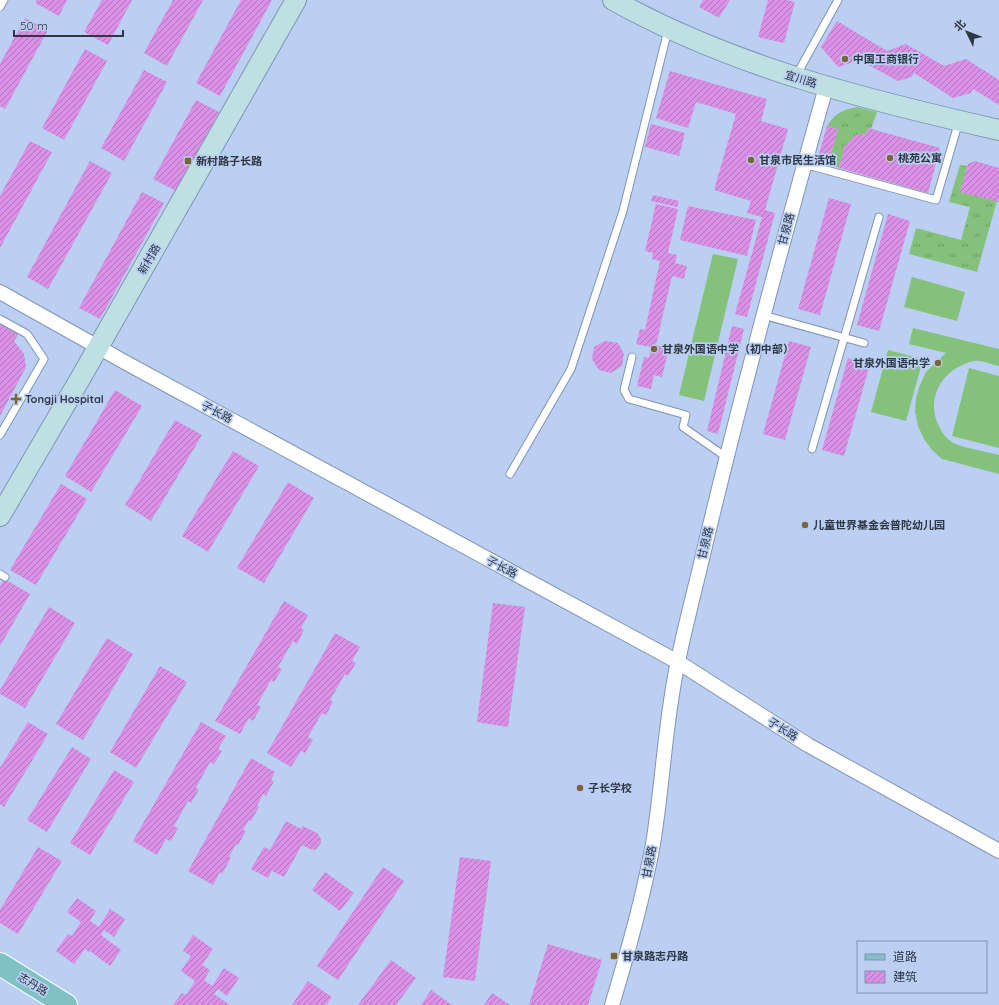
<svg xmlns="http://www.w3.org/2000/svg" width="999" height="1005" viewBox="0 0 999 1005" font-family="Quicksand,'Noto Sans SC',sans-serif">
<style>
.grass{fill:url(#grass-tufts)}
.garden{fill:#84c27b}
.building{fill:url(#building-hatch)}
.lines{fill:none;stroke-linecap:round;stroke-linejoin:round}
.lane-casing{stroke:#8194b5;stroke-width:9}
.street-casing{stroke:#8194b5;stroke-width:16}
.secondary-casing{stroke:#8194b5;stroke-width:22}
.primary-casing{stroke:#fff;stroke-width:24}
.lane{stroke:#fff;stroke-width:7}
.street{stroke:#fff;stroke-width:14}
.secondary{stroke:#bfe0e2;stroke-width:20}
.primary{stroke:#7fc1c5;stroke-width:22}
.poi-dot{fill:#7d6435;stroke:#bacff2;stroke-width:1.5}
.labels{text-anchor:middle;stroke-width:3.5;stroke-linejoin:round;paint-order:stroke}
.poi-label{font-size:11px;font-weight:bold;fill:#2f3745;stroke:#bacff2;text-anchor:start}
.street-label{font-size:11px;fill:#2f3745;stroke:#bacff2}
</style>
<defs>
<pattern id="grass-tufts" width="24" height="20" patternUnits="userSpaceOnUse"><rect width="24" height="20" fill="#84c27b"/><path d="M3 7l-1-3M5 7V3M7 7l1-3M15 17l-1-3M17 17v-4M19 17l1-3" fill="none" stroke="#6c9e67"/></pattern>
<pattern id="building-hatch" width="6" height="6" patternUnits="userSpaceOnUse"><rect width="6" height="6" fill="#d990e5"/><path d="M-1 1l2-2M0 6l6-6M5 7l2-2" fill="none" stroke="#b076bb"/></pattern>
</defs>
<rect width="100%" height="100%" fill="#bacff2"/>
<g class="grass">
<path d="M857,107L877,112L871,129L868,128L866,134C857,134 851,137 847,146L845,145L839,168L828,164L838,129L827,126C836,113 842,110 857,107Z"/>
<path d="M960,165L967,166L961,192L997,201L977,272L909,254L916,228L961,240L970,207L949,202Z"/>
</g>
<g class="garden">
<path d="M713,254L738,259L704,401L679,395Z"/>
<path d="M912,277L965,292L957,321L904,307Z"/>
<path d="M913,328L999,349V366C992,365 982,360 975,361C970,361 963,365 958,367C936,380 927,405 940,428C943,434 946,438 952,442C958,447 989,452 999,455V474L942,459L932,450L924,439L918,426L915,412L916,398L920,385L926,372L946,353L909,344Z"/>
<path d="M888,350L923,359L906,421L871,412Z"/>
<path d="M969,368L999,376V448L952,436Z"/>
</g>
<g class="building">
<path d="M37,0H67L59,16L35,3Z"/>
<path d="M102,0H132L108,45L84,32Z"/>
<path d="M173,0H203L167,66L144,53Z"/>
<path d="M241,0H272L220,96L196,83Z"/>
<path d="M703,0H730L719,18L699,7Z"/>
<path d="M768,0H787L795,2L784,43L758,37Z"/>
<path d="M25,18L48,30L5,109L0,106V64Z"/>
<path d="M837,21L887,51L906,44L944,66L966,59L999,80V105L973,89L971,93L953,98L914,73L912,77L898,81L859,60L838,67L821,47Z"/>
<path d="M85,49L107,61L64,140L42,128Z"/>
<path d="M144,70L167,82L124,161L101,148Z"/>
<path d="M670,71L767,99L761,121L788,129L765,210L775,213L747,317L735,314L762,217L747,213L751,201L714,190L736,114L696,102L688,128L656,118Z"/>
<path d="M196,100L219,112L176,191L153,179Z"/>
<path d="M651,124L685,133L679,156L645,147Z"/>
<path d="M827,126L838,129L828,164L817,161Z"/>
<path d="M868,128L940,148L928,193L839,168L845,145L847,146L850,140L855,135L866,134Z"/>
<path d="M30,141L52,152L0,248V196Z"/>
<path d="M90,161L112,173L48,289L27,277Z"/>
<path d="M975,161L999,168V202L960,192L968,164Z"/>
<path d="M142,192L164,203L100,319L79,308Z"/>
<path d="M653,195L679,201L677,207L651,201Z"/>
<path d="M829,198L851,204L820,315L798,309Z"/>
<path d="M656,204L678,209L668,253L677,255L675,263L687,266L684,279L672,276L656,345L669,348L662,377L654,375L651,389L637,386L644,357L649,358L651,347L636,344L640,329L645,330L660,261L652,259L653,253L645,251Z"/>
<path d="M688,206L756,220L747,256L680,240Z"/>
<path d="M888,214L910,221L879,331L857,325Z"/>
<path d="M0,321L20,332L14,341L24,354L26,367L0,416Z"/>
<path d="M732,326L744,329L718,434L707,431Z"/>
<path d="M605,341L618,343L624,354L622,366L611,373L599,370L592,359L594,347Z"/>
<path d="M789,341L811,347L785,440L763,434Z"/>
<path d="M848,358L870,364L844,456L822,450Z"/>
<path d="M115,390L142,406L91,492L65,476Z"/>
<path d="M175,420L202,435L151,521L125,505Z"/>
<path d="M233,451L259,466L208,552L182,536Z"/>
<path d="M288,482L314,498L264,583L237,568Z"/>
<path d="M61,484L87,499L36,585L10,570Z"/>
<path d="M4,579L30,594L0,646V586Z"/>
<path d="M284,601L308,615L301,628L304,630L297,644L293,641L278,667L282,669L274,682L271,680L257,705L261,707L253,721L249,718L240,734L215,721Z"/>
<path d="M493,603L525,607L508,727L477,722Z"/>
<path d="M49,607L75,623L25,708L0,694V690Z"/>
<path d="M335,633L360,647L352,661L356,663L348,676L345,674L330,700L333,702L326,715L322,713L308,737L313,740L305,753L301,751L291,767L267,753Z"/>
<path d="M107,638L133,654L83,740L56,724Z"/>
<path d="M160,666L187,682L136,768L110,752Z"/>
<path d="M28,722L48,734L4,807L0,804V768Z"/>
<path d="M201,722L226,736L218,749L222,751L214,764L210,762L196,788L199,790L191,803L188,801L174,826L178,828L171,841L166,839L157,855L133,841Z"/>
<path d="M72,747L91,759L47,832L27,820Z"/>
<path d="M251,758L275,772L271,780L274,781L266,796L263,794L257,806L259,807L251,821L249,820L243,830L246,831L238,845L236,844L229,857L231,858L222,874L220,872L213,885L188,871Z"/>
<path d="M114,770L134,782L90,855L70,843Z"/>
<path d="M286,821L301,829L303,826L317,833L321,839V843L316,849L312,850L302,845L284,877L272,871L268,878L251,869L264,847L270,850Z"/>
<path d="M38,847L62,861L18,934L0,923V910Z"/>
<path d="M460,857L491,861L475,981L443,977Z"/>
<path d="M383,867L404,881L338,980L317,966Z"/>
<path d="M325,872L354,893L340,911L312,890Z"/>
<path d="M77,898L96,911L90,921L99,927L110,909L125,919L114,937L104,930L101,935L121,950L110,966L90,951L89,952L85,949L74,964L56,951L68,934L72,936L81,922L67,912Z"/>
<path d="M193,935L213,949L202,965L210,970L204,980L212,986L224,968L239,978L227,996L218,989L214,994L230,1005H173L182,993L186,995L195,981L181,971L191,956L183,951Z"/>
<path d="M548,944L602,960L588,1005H529Z"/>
<path d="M391,960L416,978L396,1005H358Z"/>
<path d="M308,981L332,997L326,1005H292Z"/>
<path d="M431,990L452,1005H421Z"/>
<path d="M492,993L510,1005H484Z"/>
</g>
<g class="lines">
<defs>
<g id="lane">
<path d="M0,7L4,0"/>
<path d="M796,76L838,0"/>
<path d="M804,164L936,200L959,121"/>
<path d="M763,315L864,343"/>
<path d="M0,319L27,334L44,359L0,435"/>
<path d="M632,357L624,390L629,399L686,415L683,427L726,457"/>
<path d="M812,449L879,217"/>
<path d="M510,474L571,369L623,211L668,30"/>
<path d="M0,574L5,577"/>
</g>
<g id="street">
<path d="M0,292L130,365L678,662L808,745L999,851"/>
<path d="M612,1005C628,952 643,899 653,844C663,783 665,721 678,661C685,627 694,593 702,559C739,401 782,244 826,87"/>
</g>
<g id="secondary">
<path d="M613,0C733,67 867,100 999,130"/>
<path d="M0,516L80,379L296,0"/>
</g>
<path id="primary" d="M0,964L66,1005"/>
</defs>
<use href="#lane" class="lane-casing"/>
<use href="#street" class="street-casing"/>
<use href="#secondary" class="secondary-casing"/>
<use href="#primary" class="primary-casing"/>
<use href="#lane" class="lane"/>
<use href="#street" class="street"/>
<use href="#secondary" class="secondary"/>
<use href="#primary" class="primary"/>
</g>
<g class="poi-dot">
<circle cx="845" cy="59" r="4"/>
<circle cx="890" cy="158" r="4"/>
<circle cx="751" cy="160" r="4"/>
<rect x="184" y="157" width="8" height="8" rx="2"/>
<circle cx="654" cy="349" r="4"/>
<circle cx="938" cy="363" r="4"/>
<path d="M14 393h4v4h4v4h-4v4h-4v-4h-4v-4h4z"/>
<circle cx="805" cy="525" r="4"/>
<circle cx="580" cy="788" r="4"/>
<rect x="610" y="952" width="8" height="8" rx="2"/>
</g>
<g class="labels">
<g class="poi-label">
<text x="853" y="63">中国工商银行</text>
<text x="898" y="162">桃苑公寓</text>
<text x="759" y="164">甘泉市民生活馆</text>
<text x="196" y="165">新村路子长路</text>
<text x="662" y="353">甘泉外国语中学（初中部）</text>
<text x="930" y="367" text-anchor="end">甘泉外国语中学</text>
<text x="25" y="403">Tongji Hospital</text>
<text x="813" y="529">儿童世界基金会普陀幼儿园</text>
<text x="588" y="792">子长学校</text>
<text x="622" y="960">甘泉路志丹路</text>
</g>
<g class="street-label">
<text transform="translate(801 79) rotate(17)" y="4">宜川路</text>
<text transform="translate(786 229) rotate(-75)" y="4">甘泉路</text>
<text transform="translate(149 259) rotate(-60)" y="4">新村路</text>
<text transform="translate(217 412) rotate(28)" y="4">子长路</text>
<text transform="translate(705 543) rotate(-77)" y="4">甘泉路</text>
<text transform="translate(502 567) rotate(28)" y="4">子长路</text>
<text transform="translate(783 729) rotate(32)" y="4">子长路</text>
<text transform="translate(649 862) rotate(-80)" y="4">甘泉路</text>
<text transform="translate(33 984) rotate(32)" y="4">志丹路</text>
</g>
</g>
<rect x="857" y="941" width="130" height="52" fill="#bacff2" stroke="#8292ad"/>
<rect x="865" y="954" width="20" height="6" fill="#7fc1c5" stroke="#8292ad"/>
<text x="893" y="961" font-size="12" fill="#2f3745">道路</text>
<rect x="865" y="971" width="20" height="12" fill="url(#building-hatch)" stroke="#8292ad"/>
<text x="893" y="981" font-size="12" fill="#2f3745">建筑</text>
<g transform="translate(967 32) rotate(313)" stroke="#bacff2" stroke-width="3" paint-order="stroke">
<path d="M0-3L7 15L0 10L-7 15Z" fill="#2f3745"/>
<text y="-6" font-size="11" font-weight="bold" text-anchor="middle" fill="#2f3745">北</text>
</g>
<path d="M14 30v6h109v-6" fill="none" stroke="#2f3745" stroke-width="2"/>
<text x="20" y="30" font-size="12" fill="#2f3745" stroke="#bacff2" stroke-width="3" paint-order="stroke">50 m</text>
</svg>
